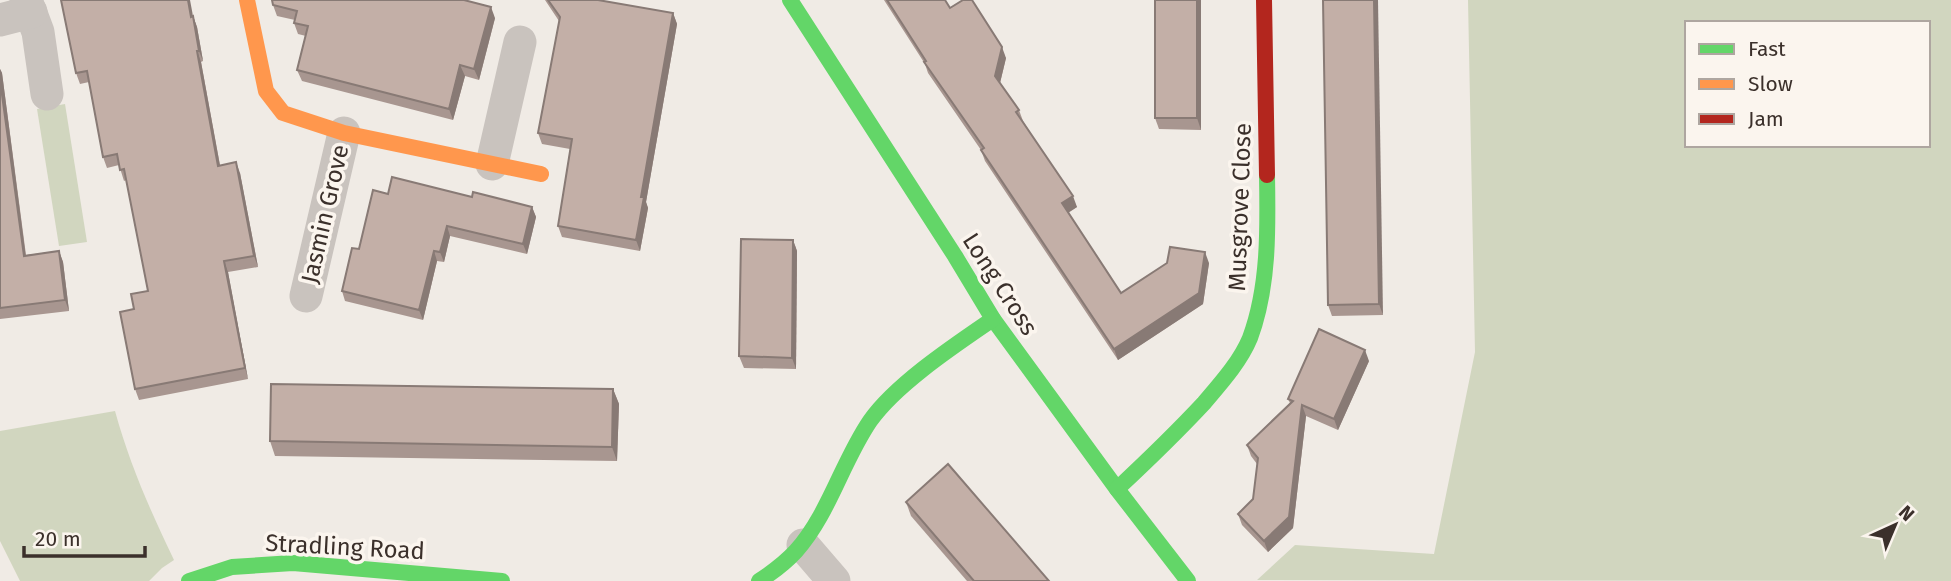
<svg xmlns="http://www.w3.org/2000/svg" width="1951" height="581" viewBox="0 0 1951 581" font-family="'Fira Sans',sans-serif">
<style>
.green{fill:#d1d6bf;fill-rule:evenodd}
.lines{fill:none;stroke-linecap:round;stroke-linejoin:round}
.street{stroke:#c9c3be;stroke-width:33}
.fast{stroke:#63d668;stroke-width:16}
.slow{stroke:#ff974d;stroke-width:16}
.jam{stroke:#b3261e;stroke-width:16}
.wall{fill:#a89690}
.shaded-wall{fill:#887a75}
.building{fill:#c3afa7;stroke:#887a75;stroke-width:2}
.labels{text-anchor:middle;stroke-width:7;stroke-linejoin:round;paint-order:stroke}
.street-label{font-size:24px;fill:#3b302b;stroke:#fbf5ee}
</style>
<rect width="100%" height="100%" fill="#f0ebe5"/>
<g class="green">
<path d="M1468,0H1951V581L1257,580L1295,545L1434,554L1475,352ZM1687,23H1928V145H1687Z"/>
<path d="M65,104L87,242L59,246L37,109Z"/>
<path d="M115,411C130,465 150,510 174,560L162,568L149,581H20L0,541V431Z"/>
</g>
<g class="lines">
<g class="street">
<path d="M26,0L38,32L47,94"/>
<path d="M0,20L31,12"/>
<path d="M492,164L520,42"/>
<path d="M306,296L344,133"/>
<path d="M803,545L834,581"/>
</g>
<g class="fast">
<path d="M790,0L955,256L993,319L1117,489L1188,581"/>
<path d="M1117,489C1147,461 1176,433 1204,403C1221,383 1240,362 1250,338C1269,287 1268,229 1267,175"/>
<path d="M189,581L232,567L293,563L502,581"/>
<path d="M759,581C773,572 785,563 796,551C829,514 842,462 870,421C896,384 955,345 993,319"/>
</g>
<path class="slow" d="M247,0L266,91L283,113L344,133L541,174"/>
<path class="jam" d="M1264,0L1267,175"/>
</g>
<g class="wall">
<path d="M545,0H598L673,13L677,24L646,202L648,208L640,251L562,237L558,226L570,149L542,144L538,133L559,21Z"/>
<path d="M884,0H945L950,8L1006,58L1000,83L1019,110L1023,121L1077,207L1068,213L1121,293L1209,263L1203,304L1118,360L985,161L981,150L928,73L925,64Z"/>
<path d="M1155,0H1201V130L1159,129L1155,118Z"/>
<path d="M1323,0L1383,315L1332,316L1328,305Z"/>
<path d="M273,5L495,18L479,80L465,76L453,120L302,81L297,70L306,36L298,34L294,23L295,20L277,16Z"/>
<path d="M193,16L197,27L203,61L201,62L220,165L240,173L258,267L228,272L248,379L139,400L135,389L134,309L148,291L126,180L124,181L119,165L107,168L103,157L89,82L80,84L76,73Z"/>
<path d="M0,69L2,73L26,255L59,251L63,262L69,311L0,319Z"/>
<path d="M388,194L532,207L536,217L527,254L450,236L444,262L437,261L423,320L345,301L342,291L359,249Z"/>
<path d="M793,240L797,251L796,369L744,368L739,356Z"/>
<path d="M1369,361L1338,430L1306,416L1293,528L1268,552L1242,525L1238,514L1253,499L1257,464L1251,456L1247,445L1290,403L1288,399Z"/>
<path d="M613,389L619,404L617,461L275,456L270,441Z"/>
<path d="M906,502L1049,581H967L911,516Z"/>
</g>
<g class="shaded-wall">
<path d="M188,0H190L195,27L191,17Z"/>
<path d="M1197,0H1201V130L1197,118Z"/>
<path d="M1374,0H1378L1383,315L1379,304Z"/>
<path d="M491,7L495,18L479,80L474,69Z"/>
<path d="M673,13L677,24L646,202L648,208L640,251L636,240L641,197Z"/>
<path d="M193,16L197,27L203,61L199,51Z"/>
<path d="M1002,47L1006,58L999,87L995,76Z"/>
<path d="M197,51L201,62L222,177L218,166Z"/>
<path d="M460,65L465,76L453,120L449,109Z"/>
<path d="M0,69L2,73L27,266L24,256L0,80Z"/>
<path d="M236,162L240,173L258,267L254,256Z"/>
<path d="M1073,196L1077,207L1066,214L1062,203Z"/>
<path d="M532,207L536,217L527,254L523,244Z"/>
<path d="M447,226L450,236L444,262L440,252Z"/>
<path d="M793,240L797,251L796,369L792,358Z"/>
<path d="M59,251L63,262L69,311L65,300Z"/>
<path d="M434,251L437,261L423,320L419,310Z"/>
<path d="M1205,252L1209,263L1203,304L1118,360L1114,349Z"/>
<path d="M224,261L228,272L248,379L245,368Z"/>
<path d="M1365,350L1369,361L1338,430L1334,419Z"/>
<path d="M613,389L619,404L617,461L612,447Z"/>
<path d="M1302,405L1306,416L1293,528L1268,552L1264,541Z"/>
</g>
<g class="building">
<path d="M61,0H188L191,17L193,16L199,51H197L218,166L236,162L254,256L224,261L245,368L135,389L120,312L134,309L131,294L148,291L124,169L120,170L117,154L103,157L87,71L76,73Z"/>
<path d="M272,0H464L491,7L474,69L460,65L449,109L297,70L308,26L294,23L297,11L273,5Z"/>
<path d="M548,0H598L673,13L641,197H644L636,240L558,226L572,139L538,133L560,17Z"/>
<path d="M887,0H945L950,8L963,0H972L1002,47L995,76L1019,110L1016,112L1073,196L1062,203L1121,293L1167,263L1170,247L1205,252L1199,293L1114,349L981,150L984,148L924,62L926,61Z"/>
<rect x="1155" y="0" width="42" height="118"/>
<path d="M1323,0H1374L1379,304L1328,305Z"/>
<path d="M0,80L24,256L59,251L65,300L0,308Z"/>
<path d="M392,177L472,197L473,192L532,207L523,244L447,226L440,252L434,251L419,310L342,291L352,248L359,249L373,190L388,194Z"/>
<path d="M741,239L793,240L792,358L739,356Z"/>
<path d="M1319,329L1365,350L1334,419L1302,405L1289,517L1264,541L1238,514L1253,499L1258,458L1247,445L1293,401L1288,399Z"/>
<path d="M271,384L613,389L612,447L270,441Z"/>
<path d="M948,464L1049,581H974L906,502Z"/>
</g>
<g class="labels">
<g class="street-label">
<text transform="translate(1240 207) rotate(-88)" y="8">Musgrove Close</text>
<text transform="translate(325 214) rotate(-77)" y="8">Jasmin Grove</text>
<text transform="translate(1000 284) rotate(57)" y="8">Long Cross</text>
<text transform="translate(345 547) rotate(3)" y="8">Stradling Road</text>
</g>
</g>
<rect x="1685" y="21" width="245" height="126" fill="#fbf5ee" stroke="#aea6a0" stroke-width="2"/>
<rect x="1699" y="44" width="35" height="10" fill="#63d668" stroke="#aea6a0" stroke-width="2"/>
<text x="1748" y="56" font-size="21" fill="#3b302b">Fast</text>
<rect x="1699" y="79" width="35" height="10" fill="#ff974d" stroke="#aea6a0" stroke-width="2"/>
<text x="1748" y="91" font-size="21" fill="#3b302b">Slow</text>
<rect x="1699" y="114" width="35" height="10" fill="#b3261e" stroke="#aea6a0" stroke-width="2"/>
<text x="1748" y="126" font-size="21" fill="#3b302b">Jam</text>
<g transform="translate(1895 525) rotate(44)" stroke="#fbf5ee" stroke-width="5" paint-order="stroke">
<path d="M0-5L12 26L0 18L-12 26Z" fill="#3b302b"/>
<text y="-10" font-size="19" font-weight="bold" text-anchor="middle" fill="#3b302b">N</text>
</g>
<path d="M24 546v10h121v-10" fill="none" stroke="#3b302b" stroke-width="3.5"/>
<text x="35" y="546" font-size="21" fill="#3b302b" stroke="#fbf5ee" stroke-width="5" paint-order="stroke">20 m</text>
</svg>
